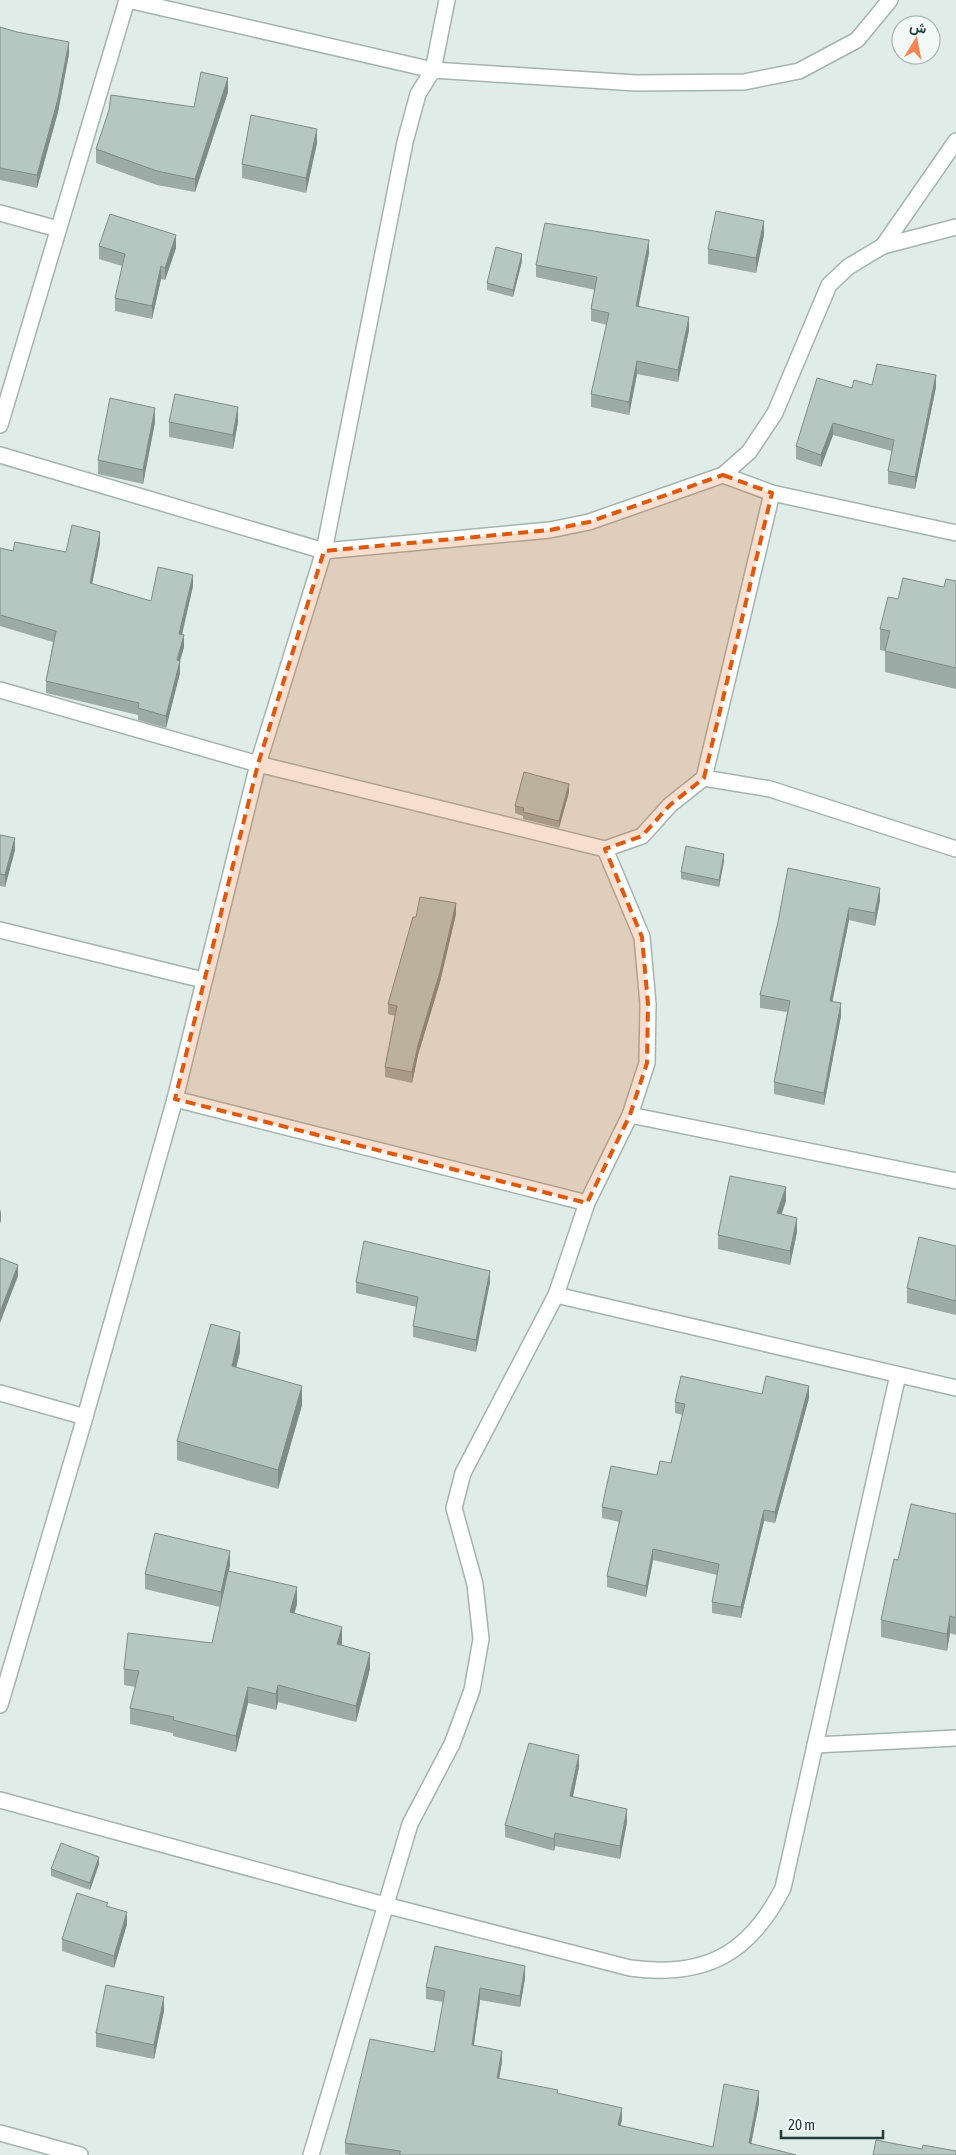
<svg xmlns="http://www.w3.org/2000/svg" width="956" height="2155" viewBox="0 0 956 2155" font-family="'Asap Condensed',Vazirmatn,sans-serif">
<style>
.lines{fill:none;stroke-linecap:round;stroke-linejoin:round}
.minor-casing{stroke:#a3b4af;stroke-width:18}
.tertiary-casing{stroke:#a3b4af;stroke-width:18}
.minor{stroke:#fff;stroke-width:15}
.tertiary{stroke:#fff;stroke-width:15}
.wall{fill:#9caba5}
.shaded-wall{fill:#7f8b86}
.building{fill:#b5c7c0;stroke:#7f8b86}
.marked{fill:#de580e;fill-opacity:0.2;stroke:#de580e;stroke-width:4;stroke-dasharray:10 6;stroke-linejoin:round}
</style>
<rect width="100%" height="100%" fill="#e0ece7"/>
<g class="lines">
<defs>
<g id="minor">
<path d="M128,0L433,70L447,0"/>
<path d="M0,213L58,229"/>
<path d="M883,246L956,141"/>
<path d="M0,425L127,0"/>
<path d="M0,455L324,551L550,530L589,522L723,475L749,452L775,413L829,285L848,267L883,246L956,227"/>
<path d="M723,475L772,493L956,533"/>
<path d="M0,690L258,764L605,849L642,836L670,805L704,778L772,493"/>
<path d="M704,778L770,789L956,849"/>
<path d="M0,930L203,980"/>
<path d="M175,1099L587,1203"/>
<path d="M630,1115L956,1181"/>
<path d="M556,1295L956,1388"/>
<path d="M0,1393L85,1417"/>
<path d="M815,1745L956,1738"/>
<path d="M0,1800L385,1905L630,1968C704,1978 749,1955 783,1888L898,1375"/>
<path d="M0,2133L80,2155"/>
<path d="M311,2155L410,1824L452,1744L472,1690L481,1639L475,1584L454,1508L463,1473L556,1295L587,1203L630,1115L647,1063L648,1004L642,937L605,849"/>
</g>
<path id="tertiary" d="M0,1705L85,1417L175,1099L258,764L324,551L405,142L418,94L433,70L636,83L744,82L799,71L857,40L890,0"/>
</defs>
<use href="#minor" class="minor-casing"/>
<use href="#tertiary" class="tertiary-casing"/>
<use href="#minor" class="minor"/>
<use href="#tertiary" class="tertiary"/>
</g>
<g class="wall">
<path d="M0,27L69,54L58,112L37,188L0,180Z"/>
<path d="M228,92L195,192L157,185L96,163V149Z"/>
<path d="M317,143L306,193L242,178V164Z"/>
<path d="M764,235L756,273L708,264V249Z"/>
<path d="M99,246L176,248L165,280L161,279L152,319L115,311V298L122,266L99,259Z"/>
<path d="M649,253L638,307L689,330L678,382L637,374L629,415L591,407V394L607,325L591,321V309L595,290L536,277V265Z"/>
<path d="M522,261L513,297L487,290V283Z"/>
<path d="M872,385L936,387L915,489L888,484V471L892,451L833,435L821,467L796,459V446L852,388Z"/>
<path d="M155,422L143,484L98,474V460Z"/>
<path d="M169,422H238L233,449L169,437Z"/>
<path d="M100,543L92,584L151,601L193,586L182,635L184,647L180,661V673L166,728L138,720V715L46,693V681L53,642L0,626V548L13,551L66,552Z"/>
<path d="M956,581V689L885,672V651L880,650V629L898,599L944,587Z"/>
<path d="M569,792L559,828L523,819V816L515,813V806Z"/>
<path d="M0,835L15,850L5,887L0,886Z"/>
<path d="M724,861L719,887L681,879V872Z"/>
<path d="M880,900L875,926L849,920L832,1002L841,1016L824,1105L774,1094V1082L787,1012L760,1008V995L778,922Z"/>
<path d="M456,914L440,982L418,1055L412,1083L385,1077V1067L395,1016L388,1014V1004L416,917Z"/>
<path d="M786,1201L781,1214L797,1232L790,1265L718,1249V1235Z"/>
<path d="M956,1246V1315L907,1303V1288Z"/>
<path d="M356,1282H490L476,1352L413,1337V1326L417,1307L356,1293Z"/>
<path d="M240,1352L236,1367L302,1405L278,1489L177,1460V1441Z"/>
<path d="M762,1394L809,1398L775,1523L764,1521L741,1618L712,1613V1602L717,1575L653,1560L646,1597L607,1587V1576L619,1522L602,1518V1507L657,1475L671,1463L683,1415L675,1413V1402Z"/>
<path d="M956,1514V1635L950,1633L947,1651L881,1637V1620L898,1560Z"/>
<path d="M230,1565L229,1571L297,1604L294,1614L342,1643L341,1645L370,1669L356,1722L278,1702L276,1710L248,1703L236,1752L173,1736V1733L130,1724V1708L135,1687L124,1685V1669L212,1643L220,1607L145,1589V1574Z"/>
<path d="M579,1767L573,1797L627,1822L620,1859L555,1846L554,1851L505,1837V1825Z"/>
<path d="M99,1864L90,1890L51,1876V1869Z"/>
<path d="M127,1924L114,1968L62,1951V1939Z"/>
<path d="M525,1978L520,2007L480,2000L474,2045L502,2062L499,2079L558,2093L622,2119L620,2126L713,2147L759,2103L751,2144L796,2155H350L345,2154V2143L434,2052L443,2002L426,1999V1987Z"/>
<path d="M164,2011L154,2059L96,2047V2033Z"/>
</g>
<g class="shaded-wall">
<path d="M69,42V54L58,112L37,188V175Z"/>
<path d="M228,78V92L195,192V179Z"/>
<path d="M317,129V143L306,193V178Z"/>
<path d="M764,221V235L756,273V258Z"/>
<path d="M176,235V248L165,280V268Z"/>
<path d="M649,240V253L636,319V306Z"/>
<path d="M522,254V261L513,297V290Z"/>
<path d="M161,266V279L152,319V306Z"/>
<path d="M689,317V330L678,382V370Z"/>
<path d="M637,361V374L629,415V402Z"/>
<path d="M936,375V387L915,489V477Z"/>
<path d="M238,407V422L233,449V435Z"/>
<path d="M155,408V422L143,484V470Z"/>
<path d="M833,423V435L821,467V455Z"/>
<path d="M100,532V543L90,595V583Z"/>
<path d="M193,575V586L179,646V634Z"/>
<path d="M184,635V647L180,661V673L166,728V716L177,660Z"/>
<path d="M569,784V792L559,828V821Z"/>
<path d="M15,838V850L5,887V875Z"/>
<path d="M724,854V861L719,887V880Z"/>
<path d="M880,888V900L875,926V913Z"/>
<path d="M456,903V914L440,982L418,1055L412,1083V1072L418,1045Z"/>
<path d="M849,908V920L830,1013V1001Z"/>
<path d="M841,1003V1016L824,1105V1093Z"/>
<path d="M786,1187V1201L777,1228V1213Z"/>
<path d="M1,1209V1220L0,1224V1213Z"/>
<path d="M797,1218V1232L790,1265V1251Z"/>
<path d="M18,1265V1276L0,1323V1312Z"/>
<path d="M490,1271V1282L476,1352V1340Z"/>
<path d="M240,1332V1352L232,1385V1366Z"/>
<path d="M302,1386V1405L278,1489V1470Z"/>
<path d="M809,1386V1398L775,1523V1512Z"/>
<path d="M764,1510V1521L741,1618V1607Z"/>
<path d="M653,1549V1560L646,1597V1586Z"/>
<path d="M230,1551V1565L221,1607V1592Z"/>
<path d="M297,1587V1604L290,1629V1612Z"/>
<path d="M950,1616V1633L947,1651V1634Z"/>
<path d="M342,1627V1643L337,1661V1644Z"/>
<path d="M370,1653V1669L356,1722V1706Z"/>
<path d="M278,1685V1702L276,1710V1694Z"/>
<path d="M248,1687V1703L236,1752V1736Z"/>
<path d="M579,1755V1767L570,1809V1796Z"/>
<path d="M627,1809V1822L620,1859V1846Z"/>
<path d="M555,1833V1846L554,1851V1839Z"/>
<path d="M99,1857V1864L90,1890V1883Z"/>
<path d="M127,1912V1924L114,1968V1956Z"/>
<path d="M525,1966V1978L520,2007V1996Z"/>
<path d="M480,1988V2000L472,2057V2045Z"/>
<path d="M164,1997V2011L154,2059V2045Z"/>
<path d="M502,2051V2062L497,2090V2078Z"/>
<path d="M759,2091V2103L749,2155V2143Z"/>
<path d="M622,2108V2119L618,2137V2125Z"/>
</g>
<g class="building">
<path d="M0,27L17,32L69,42L58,99L37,175L0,168Z"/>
<path d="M201,72L228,78L195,179L157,171L96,149L109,110L111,95L194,107Z"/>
<path d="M251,115L317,129L306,178L242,164Z"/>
<path d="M716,211L764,221L756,258L708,249Z"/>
<path d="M110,214L176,235L165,268L161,266L152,306L115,298L125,254L99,246Z"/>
<path d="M545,223L649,240L636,306L689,317L678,370L637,361L629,402L591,394L609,313L591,309L597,277L536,265Z"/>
<path d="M496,247L522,254L513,290L487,283Z"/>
<path d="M877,364L936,375L915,477L888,471L894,440L833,423L821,455L796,446L817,378L852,388L854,380L872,385Z"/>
<path d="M175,394L238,407L233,435L169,422Z"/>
<path d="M110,398L155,408L143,470L98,460Z"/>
<path d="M72,525L100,532L90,583L151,601L158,567L193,575L179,634L184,635L177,660L180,661L166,716L138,708L139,703L46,681L56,631L0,615V548L13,551L15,542L66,552Z"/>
<path d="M903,578L944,587L946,579L956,581V668L885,651L890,631L880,629L888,597L898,599Z"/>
<path d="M524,772L569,784L559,821L523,812L524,808L515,806Z"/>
<path d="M0,835L15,838L5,875L0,874Z"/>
<path d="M686,846L724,854L719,880L681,872Z"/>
<path d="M788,868L880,888L875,913L849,908L830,1001L841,1003L824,1093L774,1082L790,1001L760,995L778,922Z"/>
<path d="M420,897L456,903L440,972L418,1045L412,1072L385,1067L397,1006L388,1004L413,917H416Z"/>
<path d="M730,1176L786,1187L777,1213L797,1218L790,1251L718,1235Z"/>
<path d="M919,1237L956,1246V1301L907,1288Z"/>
<path d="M364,1241L490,1271L476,1340L413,1326L418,1297L356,1282Z"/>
<path d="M0,1258L18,1265L0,1312Z"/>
<path d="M211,1324L240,1332L232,1366L302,1386L278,1470L177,1441Z"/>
<path d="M681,1376L762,1394L766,1376L809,1386L775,1512L764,1510L741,1607L712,1602L719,1564L653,1549L646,1586L607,1576L622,1511L602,1507L611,1466L657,1475L660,1461L671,1463L685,1404L675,1402Z"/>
<path d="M911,1504L956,1514V1618L950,1616L947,1634L881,1620L894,1559L898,1560Z"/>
<path d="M155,1533L230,1551L221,1592L145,1574Z"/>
<path d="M228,1571L297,1587L290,1612L342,1627L337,1644L370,1653L356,1706L278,1685L276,1694L248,1687L236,1736L173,1720L174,1717L130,1708L139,1671L124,1669L128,1633L212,1643Z"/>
<path d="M529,1743L579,1755L570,1796L627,1809L620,1846L555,1833L554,1839L505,1825Z"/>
<path d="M61,1843L99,1857L90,1883L51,1869Z"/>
<path d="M77,1893L108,1903L106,1906L127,1912L114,1956L62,1939Z"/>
<path d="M435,1946L525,1966L520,1996L480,1988L472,2045L502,2051L497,2078L558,2090L557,2093L622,2108L618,2125L713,2147L724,2084L759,2091L749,2143L796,2155H400V2151L345,2143L370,2039L434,2052L445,1991L426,1987Z"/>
<path d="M106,1985L164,1997L154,2045L96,2033Z"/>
<path d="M876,2140L922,2149L923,2145L956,2151V2155H873Z"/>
</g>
<path class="marked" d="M723,475L772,493L704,778L670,805L642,836L605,849L642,937L648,1004L647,1063L630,1115L587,1203L175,1099L258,764L324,551L550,530L589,522Z"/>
<g transform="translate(916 40) rotate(10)"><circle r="24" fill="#f1f8f5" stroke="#9dada9"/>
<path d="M0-4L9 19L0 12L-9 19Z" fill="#f88452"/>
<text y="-8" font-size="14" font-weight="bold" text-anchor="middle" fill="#203d37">ش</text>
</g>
<path d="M781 2130v8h102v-8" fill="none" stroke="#203d37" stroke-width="2.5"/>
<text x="788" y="2130" font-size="15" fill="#203d37" stroke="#f1f8f5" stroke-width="4" paint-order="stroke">20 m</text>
</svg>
